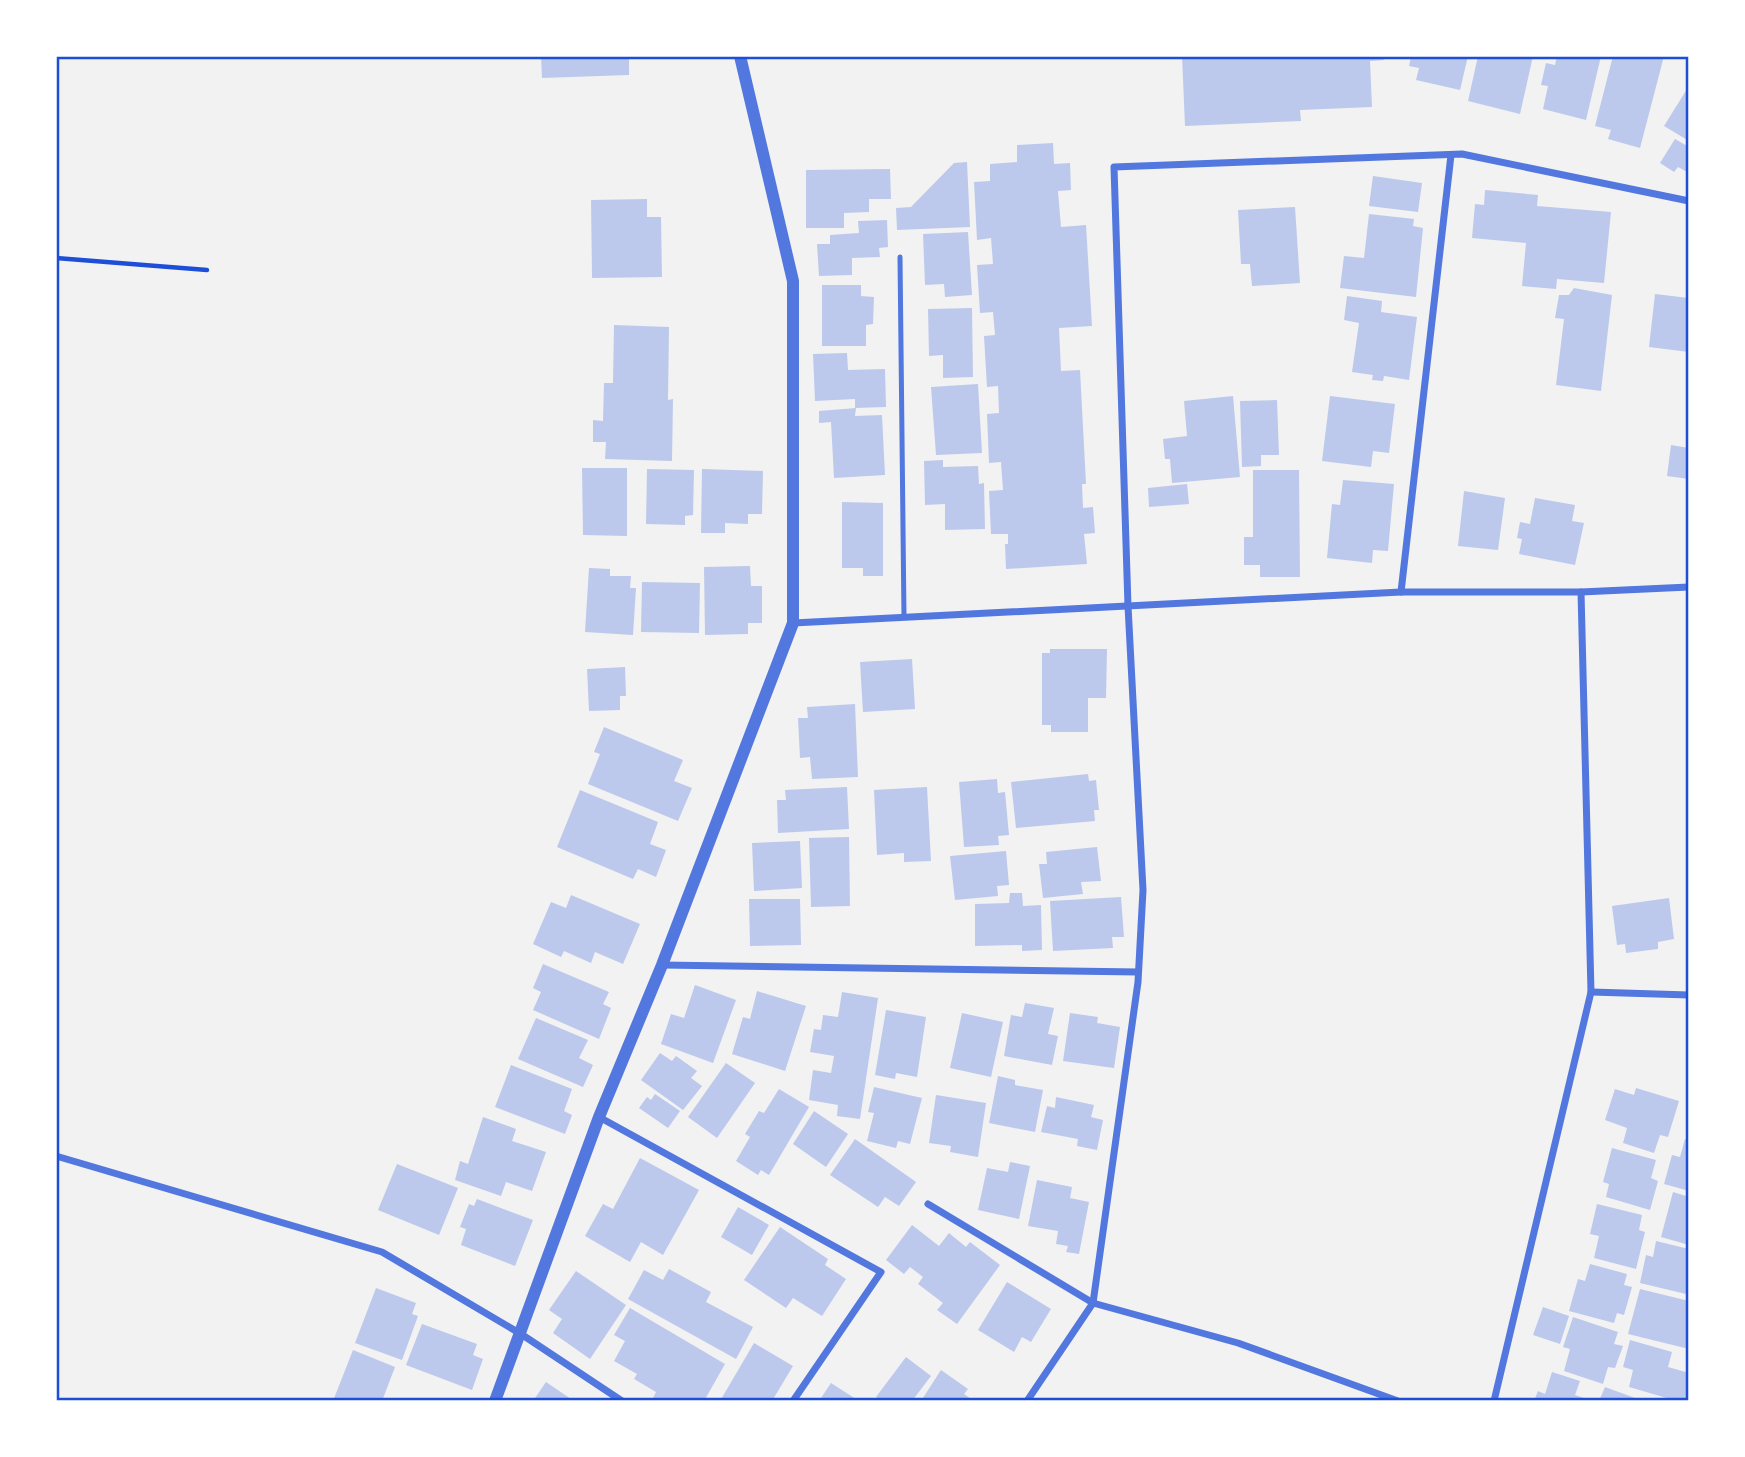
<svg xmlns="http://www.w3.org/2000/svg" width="1745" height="1457" viewBox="0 0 1745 1457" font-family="'PT Sans',sans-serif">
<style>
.building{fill:#bdc9ec}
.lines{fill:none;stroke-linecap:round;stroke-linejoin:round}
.path{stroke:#1d4ed8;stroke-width:4.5}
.service{stroke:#5277de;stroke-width:5}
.minor{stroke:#5277de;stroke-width:7}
.tertiary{stroke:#5277de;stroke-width:12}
.neatline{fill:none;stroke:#1d4ed8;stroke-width:2.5}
</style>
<rect width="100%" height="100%" fill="#f2f2f2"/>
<g class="building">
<path d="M541,56H629V75L542,78Z"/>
<path d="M1182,56H1384V60L1370,61L1372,107L1300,110L1301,121L1185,126Z"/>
<path d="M1411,56H1468L1460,90L1416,80L1419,68L1409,66Z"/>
<path d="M1478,56H1533L1520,114L1468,101Z"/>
<path d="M1557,56H1601L1586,120L1543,109L1548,86L1541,85L1546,63L1555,65Z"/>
<path d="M1613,56H1664L1640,148L1608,139L1611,130L1595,126Z"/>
<path d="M1687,89L1689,90V141L1664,126Z"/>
<path d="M1675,139L1689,147V173L1678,167L1674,172L1660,163Z"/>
<path d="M1053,143L1054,164L1070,163L1071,190L1058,191L1061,227L1086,225L1092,326L1059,328L1061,371L1080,370L1086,484H1082L1083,508L1093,507L1095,533L1084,534L1087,564L1006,569L1005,544H1008V534H991L989,491L1003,490L1001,462L989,463L987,414L999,413L998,386L987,387L984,336L995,335L993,312L980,313L977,265L993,264L991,238L977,240L974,182L990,181V164L1017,162V145Z"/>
<path d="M967,162L970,227L897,230L896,208L911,207L954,163Z"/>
<path d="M890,169L891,199H869V212L844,213V228H806V170Z"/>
<path d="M1373,176L1422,183L1418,212L1369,206Z"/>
<path d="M1485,190L1538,195L1537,206L1611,212L1604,283L1557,279L1556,289L1522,286L1526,243L1472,238L1475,204L1484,205Z"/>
<path d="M647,199V217H661L662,277L592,278L591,200Z"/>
<path d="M1295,207L1300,283L1252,286L1250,264H1241L1238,210Z"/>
<path d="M1369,214L1414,219L1413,226L1423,228L1416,297L1340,288L1344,256L1364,258Z"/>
<path d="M887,220L888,247L879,248L880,257L852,258V275L819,276L817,244H830V235L859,233L858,221Z"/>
<path d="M968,232L972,295L945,297L944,284L925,285L923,234Z"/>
<path d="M822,285H861V296L874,297L873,324L866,325V346H822Z"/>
<path d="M1574,288L1612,295L1601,391L1556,385L1564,319L1555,318L1559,295H1569Z"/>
<path d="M1655,294L1689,298V352L1649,347Z"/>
<path d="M1347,296L1382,301L1381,312L1417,317L1409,380L1384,376L1383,381L1372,380L1373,375L1352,372L1359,323L1344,320Z"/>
<path d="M972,308L973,377L943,378V355L929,356L928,309Z"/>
<path d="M614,325L669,327L668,400L673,399L672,461L605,459L606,442H593V420L603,421L604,383H613Z"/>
<path d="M847,353L848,370L885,369L886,407L855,408V399L815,401L813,354Z"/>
<path d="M978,384L982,453L936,455L931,387Z"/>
<path d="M1233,396L1240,477L1172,483L1170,459H1165L1163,439L1187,436L1184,401Z"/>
<path d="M1330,396L1395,404L1389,453L1373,451L1371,467L1322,461Z"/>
<path d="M1277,400L1279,455H1261V466L1242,467L1240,401Z"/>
<path d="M856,408L855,416L882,415L885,475L834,478L831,422L819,423V411Z"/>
<path d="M1671,445L1689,448V479L1667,476Z"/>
<path d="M943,460V467L978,466L979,484L984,483L985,529L945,530V504L925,505L924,461Z"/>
<path d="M582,468H627V536L583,535Z"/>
<path d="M647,469L694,470L693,515L685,516V525L646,524Z"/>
<path d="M702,469L763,471L762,514H748V524L725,523V533H701Z"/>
<path d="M1253,470H1299L1300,577H1260V565H1244V537H1253Z"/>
<path d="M1343,480L1394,484L1388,551L1373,550L1372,563L1327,558L1332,504L1340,505Z"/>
<path d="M1187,484L1189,504L1149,507L1148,488Z"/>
<path d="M1464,491L1505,498L1498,550L1458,546Z"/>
<path d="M1535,498L1575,505L1572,521L1584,523L1575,565L1519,554L1522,539L1517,538L1520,522L1530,524Z"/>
<path d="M842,502L883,503V576H863V568H842Z"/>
<path d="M750,566L751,586H762V623H748V634L705,635L704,567Z"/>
<path d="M589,568L610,569V576H631L630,588H636L633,635L585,632Z"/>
<path d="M642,582L700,583L699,633L641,632Z"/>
<path d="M1050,649H1107L1106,698H1088V732H1051V725H1042V653H1050Z"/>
<path d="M912,659L915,709L863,712L860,662Z"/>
<path d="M625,667L626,696H620V710L589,711L587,669Z"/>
<path d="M855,704L858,777L812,779L810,757L800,758L798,718H808L807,707Z"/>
<path d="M604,727L683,760L674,781L692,788L678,821L588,784L600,754L594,752Z"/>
<path d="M1088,774L1089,781L1096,780L1099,810H1094L1095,821L1016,828L1011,782Z"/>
<path d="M997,779L998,793L1005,792L1009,835L998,836L999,845L964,847L959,782Z"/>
<path d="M847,787L849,829L778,833L777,800H786L785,790Z"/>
<path d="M927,787L931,861L904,862V853L877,855L874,790Z"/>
<path d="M580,790L658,822L650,844L666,850L656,877L638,869L633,879L557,847Z"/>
<path d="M849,837L850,906L811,907L809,838Z"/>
<path d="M800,841L802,888L754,891L752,843Z"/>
<path d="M1097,847L1101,881L1081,882L1083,894L1043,898L1039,864H1047L1046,852Z"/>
<path d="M1006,851L1009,885L997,886L998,896L955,900L950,856Z"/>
<path d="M1010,893H1022L1023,906L1041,905L1042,950L1022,951V945L975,946V904L1009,903Z"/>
<path d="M571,895L640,924L623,964L595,952L591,963L564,951L561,957L533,944L551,902L566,908Z"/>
<path d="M1121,897L1124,937H1112L1113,948L1053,951L1050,901Z"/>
<path d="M1669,898L1674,939L1658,942V949L1626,953L1625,944L1617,945L1612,906Z"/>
<path d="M749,899H800L801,945L750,946Z"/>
<path d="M543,964L609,992L603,1004L611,1008L599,1039L533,1010L541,992L533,988Z"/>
<path d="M695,985L736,1000L713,1063L661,1044L671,1014L684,1018Z"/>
<path d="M757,991L806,1006L785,1071L732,1054L743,1017L750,1019Z"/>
<path d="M842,992L878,998L860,1119L837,1116L838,1105L809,1100L813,1070L831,1073L834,1056L810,1052L814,1029L821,1030L823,1015L838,1017Z"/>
<path d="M1025,1003L1054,1008L1048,1034L1058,1036L1052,1065L1004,1056L1011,1015L1022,1017Z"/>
<path d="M886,1010L926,1017L917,1077L896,1073L895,1079L875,1075Z"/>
<path d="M962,1013L1003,1022L991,1077L950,1068Z"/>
<path d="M1070,1013L1098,1017L1097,1023L1120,1027L1114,1068L1063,1061Z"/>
<path d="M536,1018L588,1040L579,1058L593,1065L583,1087L518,1059Z"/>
<path d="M660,1053L672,1061L676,1056L697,1071L691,1078L702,1086L683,1110L641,1080Z"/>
<path d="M726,1063L755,1083L717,1138L688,1117Z"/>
<path d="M511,1065L572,1089L564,1111L572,1115L565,1134L495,1107Z"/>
<path d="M998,1076L1015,1080V1085L1043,1090L1035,1132L989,1123Z"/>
<path d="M874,1087L922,1098L910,1144L898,1141L896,1148L867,1141L874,1113L868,1112Z"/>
<path d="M1636,1088L1679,1101L1668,1137L1660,1135L1654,1153L1623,1143L1627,1128L1605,1120L1615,1089L1634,1095Z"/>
<path d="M779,1089L809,1107L769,1175L761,1170L758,1175L736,1161L750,1137L745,1134L759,1111L764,1113Z"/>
<path d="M655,1094L680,1111L668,1128L639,1108L647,1097L651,1100Z"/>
<path d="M936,1095L986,1103L978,1157L950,1152L951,1146L929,1143Z"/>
<path d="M1056,1097L1094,1105L1091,1117L1103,1120L1097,1150L1077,1146L1078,1139L1041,1132L1047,1106L1055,1108Z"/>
<path d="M814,1111L848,1134L826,1167L793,1144Z"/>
<path d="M483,1117L516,1129L512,1141L546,1152L532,1191L506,1182L501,1196L455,1180L460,1161L468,1164Z"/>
<path d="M855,1139L916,1182L899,1206L885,1197L878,1207L830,1175Z"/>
<path d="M1685,1139L1689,1140V1191L1664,1184L1672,1155L1680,1157Z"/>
<path d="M1612,1148L1656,1160L1651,1178L1658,1181L1650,1210L1606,1197L1609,1184L1603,1182Z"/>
<path d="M640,1158L699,1190L663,1255L641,1242L630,1262L585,1236L603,1204L613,1209Z"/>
<path d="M1010,1162L1030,1166L1019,1219L978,1210L987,1168L1008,1172Z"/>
<path d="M397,1164L458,1188L439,1235L378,1210Z"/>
<path d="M1037,1180L1072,1187L1070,1198L1089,1202L1079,1254L1066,1252L1068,1246L1056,1244L1058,1231L1028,1226Z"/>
<path d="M1673,1192L1689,1197V1245L1661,1237Z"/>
<path d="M477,1199L533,1220L515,1266L461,1245L466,1229L460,1227L469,1204L474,1206Z"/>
<path d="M1597,1204L1642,1215L1639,1230L1645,1232L1636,1269L1594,1258L1599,1236L1590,1234Z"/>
<path d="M738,1207L769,1225L752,1255L721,1237Z"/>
<path d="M912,1225L939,1246L949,1233L966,1247L970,1242L1000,1265L957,1324L937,1310L943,1303L918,1284L923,1277L910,1267L904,1274L886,1260Z"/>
<path d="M780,1227L828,1259L825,1265L846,1279L822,1316L793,1298L786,1308L744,1280Z"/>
<path d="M1656,1241L1689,1249V1282L1686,1294L1640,1283L1646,1255L1653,1257Z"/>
<path d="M1590,1264L1627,1274L1624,1285L1632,1287L1624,1315L1617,1313L1614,1323L1569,1311L1578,1279L1585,1281Z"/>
<path d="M669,1269L711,1292L706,1302L753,1327L736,1359L628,1299L644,1270L663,1280Z"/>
<path d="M576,1271L626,1305L590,1359L553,1333L562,1319L549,1310Z"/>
<path d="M1007,1282L1051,1309L1031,1342L1022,1337L1014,1352L978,1330Z"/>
<path d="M376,1288L416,1303L412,1314L418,1316L402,1360L355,1343Z"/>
<path d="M1640,1289L1689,1301L1686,1320H1689V1349L1628,1334Z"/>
<path d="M1543,1307L1569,1316L1560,1344L1533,1335Z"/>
<path d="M630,1308L725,1364L704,1401H654L652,1400L656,1392L634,1379L637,1374L614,1361L625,1341L614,1335Z"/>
<path d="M1573,1317L1618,1332L1614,1344L1623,1346L1615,1368L1608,1367L1603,1384L1564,1371L1570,1349L1563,1347Z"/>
<path d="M422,1324L477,1344L473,1355L483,1359L472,1390L406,1365Z"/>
<path d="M1630,1340L1672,1352L1668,1367L1689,1373V1401H1677L1629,1387L1633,1370L1623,1367Z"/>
<path d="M754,1343L793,1366L772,1401H720Z"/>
<path d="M353,1350L395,1367L382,1401H333Z"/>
<path d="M906,1357L931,1376L912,1401H881L876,1397Z"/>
<path d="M941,1370L968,1389L964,1394L974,1401H921Z"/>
<path d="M1552,1372L1580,1381L1575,1395L1584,1398L1582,1401H1534L1538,1391L1545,1394Z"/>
<path d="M546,1382L574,1401H533Z"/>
<path d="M831,1383L859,1401H819Z"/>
<path d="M1605,1387L1635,1398L1634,1401H1599Z"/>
</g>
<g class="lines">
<path class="path" d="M56,258L207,270"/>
<path class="service" d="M900,257L904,617"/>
<g class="minor">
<path d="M1401,592L1451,155"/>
<path d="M793,623L1401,592H1581L1689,587"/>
<path d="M662,965L1138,972"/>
<path d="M1591,992L1689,995"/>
<path d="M599,1117L881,1272L793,1401"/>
<path d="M56,1156L382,1252L521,1334L622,1401"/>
<path d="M928,1204L1093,1303L1238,1343L1398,1401"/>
<path d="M1027,1401L1093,1303L1138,982L1143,890L1128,606L1114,167L1462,154L1689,201"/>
<path d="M1494,1401L1591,992L1581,592"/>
</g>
<path class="tertiary" d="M495,1401L599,1117L662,965L793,623V281L740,56"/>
</g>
<rect width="1745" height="1457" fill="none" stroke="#ffffff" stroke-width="116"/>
<rect x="58" y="58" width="1629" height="1341" class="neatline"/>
</svg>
